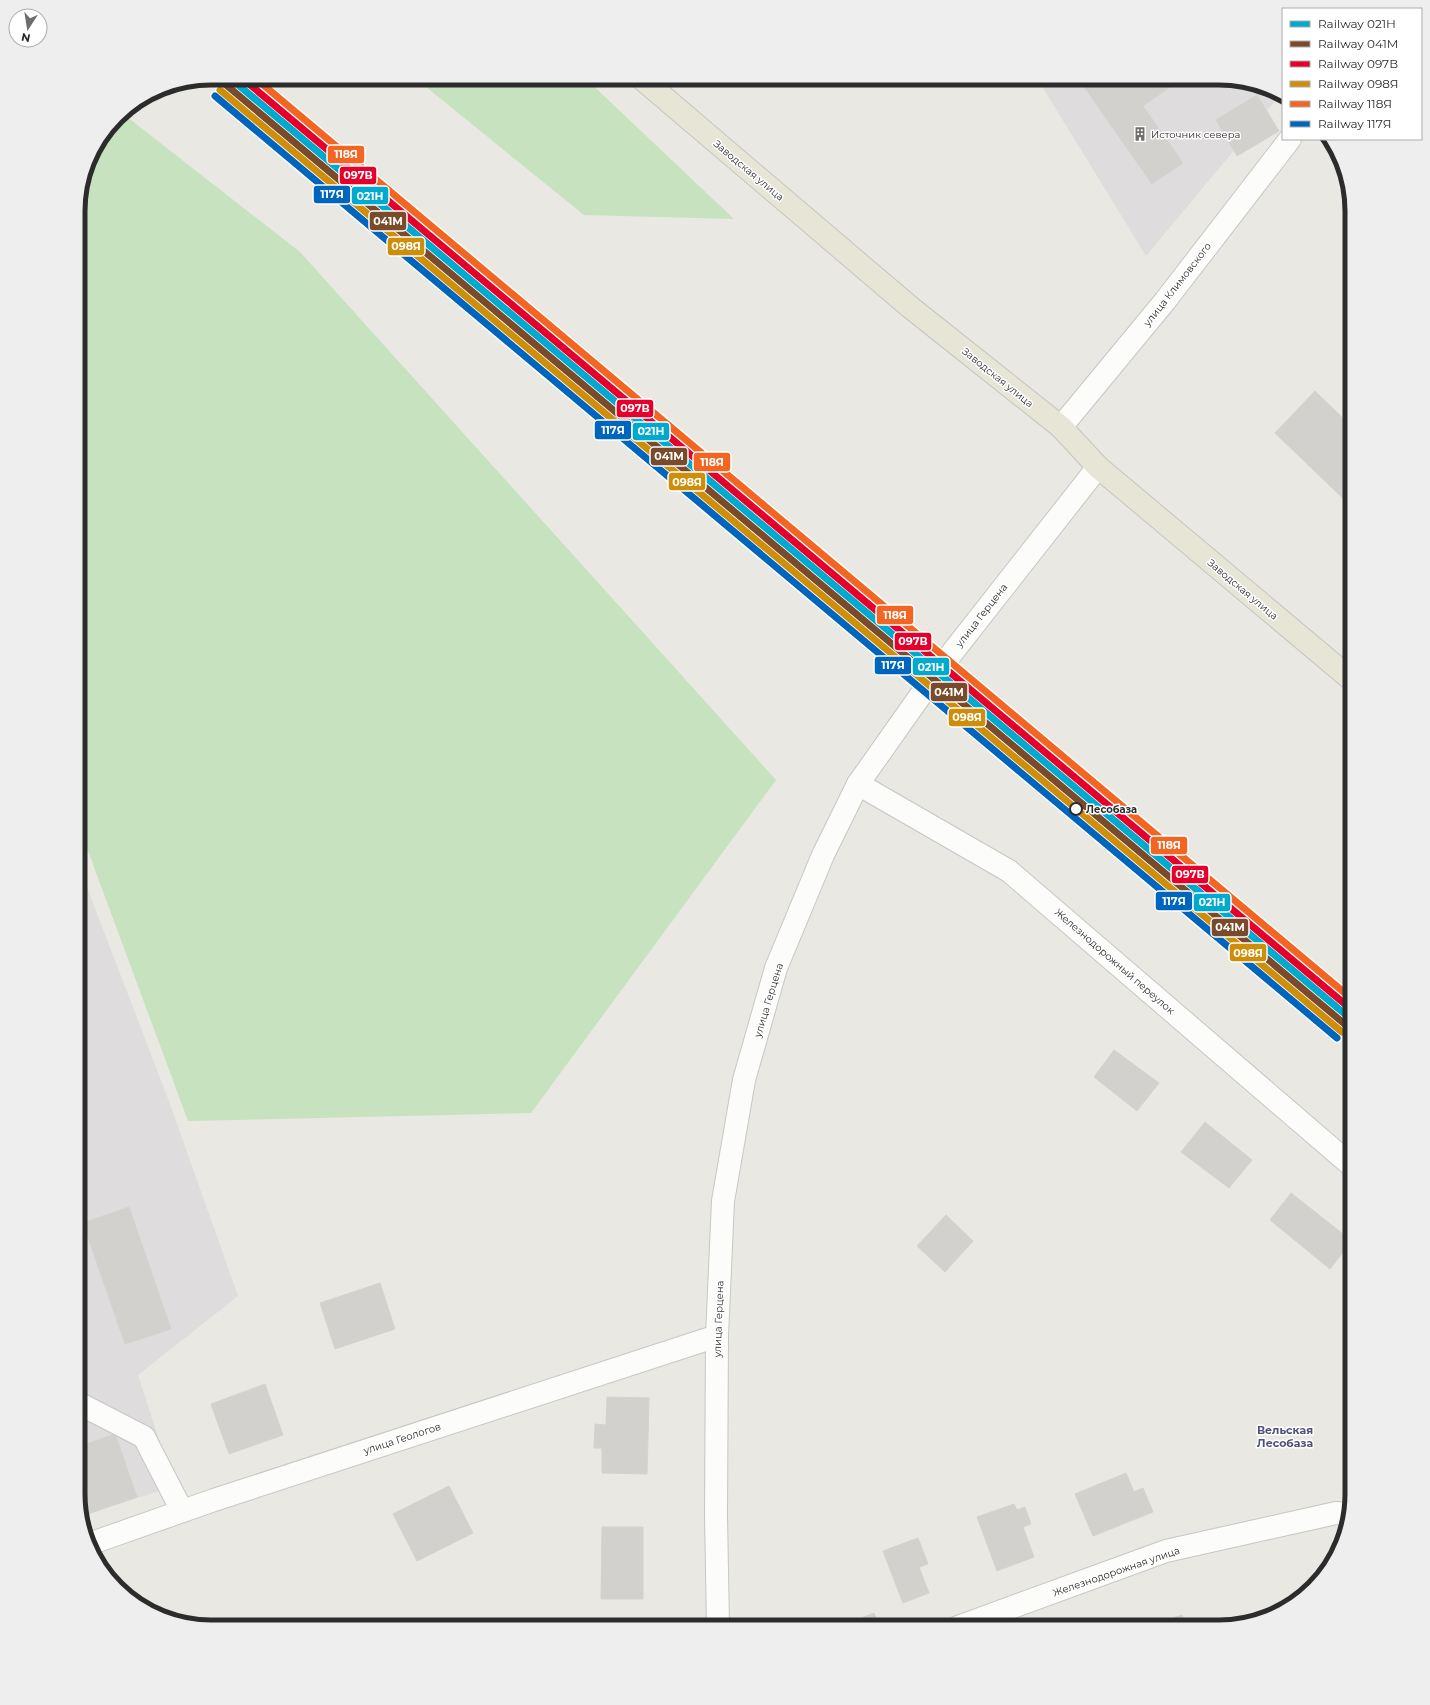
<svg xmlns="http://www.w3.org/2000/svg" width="1430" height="1705" viewBox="0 0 1430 1705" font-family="Montserrat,sans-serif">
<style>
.industrial{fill:#dedcdd}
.green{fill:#c7e2be}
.building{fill:#d2d1cd;stroke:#d4d3ce}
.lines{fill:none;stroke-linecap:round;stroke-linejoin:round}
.minor-casing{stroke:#c7c6c6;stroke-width:24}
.major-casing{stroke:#c5c5c2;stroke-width:24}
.path{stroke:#c8c8c7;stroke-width:2.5;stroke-dasharray:3 2;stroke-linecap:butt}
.minor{stroke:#fcfcfb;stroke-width:22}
.major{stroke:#e6e5d6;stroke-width:22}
.rail-1-casing{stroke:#fff;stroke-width:10}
.rail-2-casing{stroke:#fff;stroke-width:10}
.rail-3-casing{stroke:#fff;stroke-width:10}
.rail-4-casing{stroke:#fff;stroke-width:10}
.rail-5-casing{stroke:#fff;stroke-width:10}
.rail-6-casing{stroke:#fff;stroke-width:10}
.rail-1{stroke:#00a9ce;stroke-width:7}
.rail-2{stroke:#7a4b2a;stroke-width:7}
.rail-3{stroke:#e4002b;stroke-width:7}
.rail-4{stroke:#ce8e09;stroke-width:7}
.rail-5{stroke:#f26522;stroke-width:7}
.rail-6{stroke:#0065bd;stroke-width:7}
.stop-dot{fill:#fff;stroke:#2c2c2c;stroke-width:2}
.labels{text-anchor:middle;stroke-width:3;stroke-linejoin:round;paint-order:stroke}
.poi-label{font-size:10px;fill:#2c2c2c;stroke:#fff;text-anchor:start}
.street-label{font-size:10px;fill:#2c2c2c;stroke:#fff}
.stop-label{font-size:10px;font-weight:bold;fill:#2c2c2c;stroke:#fff;text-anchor:start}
.neighbourhood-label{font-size:11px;font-weight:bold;fill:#4f5079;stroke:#fff}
.rim{fill:none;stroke:#2c2c2c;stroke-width:5}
.line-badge{stroke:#fff;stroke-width:1.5}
.badge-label{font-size:11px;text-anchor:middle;font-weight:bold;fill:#fff}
</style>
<rect width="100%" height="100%" fill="#e9e8e2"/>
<g class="industrial">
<path d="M1037,78H1227L1281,94L1146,256Z"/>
<path d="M78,864L170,1104L238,1296L138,1375L174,1486L82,1516L78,1494Z"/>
</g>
<g class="green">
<path d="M415,78H585L734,219L584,215Z"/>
<path d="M122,113L300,252L776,780L531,1113L188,1121L78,824V202L92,152Z"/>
</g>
<g class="building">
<path d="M1078,78H1183L1143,106L1183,163L1152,184Z"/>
<path d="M1257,95L1279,131L1237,156L1216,120Z"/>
<path d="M1315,391L1352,427V507L1275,433Z"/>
<path d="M1114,1050L1159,1083L1137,1111L1094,1077Z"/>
<path d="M1205,1122L1252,1160L1229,1188L1181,1152Z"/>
<path d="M1291,1193L1352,1241L1330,1269L1270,1220Z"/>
<path d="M129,1207L171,1329L125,1344L83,1223Z"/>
<path d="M946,1215L973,1241L945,1272L917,1246Z"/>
<path d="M380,1283L395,1329L335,1349L320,1303Z"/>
<path d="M265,1384L283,1435L229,1454L211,1404Z"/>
<path d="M607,1397L649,1398L647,1474L602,1473V1448H594L595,1424L606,1425Z"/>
<path d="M115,1434L137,1497L82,1516L78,1494V1447Z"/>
<path d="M1126,1473L1134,1492L1143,1488L1153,1512L1093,1536L1075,1494Z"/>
<path d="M449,1486L473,1533L417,1561L393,1514Z"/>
<path d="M1014,1504L1017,1510L1025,1507L1031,1524L1023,1527L1034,1557L997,1571L977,1517Z"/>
<path d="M602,1527H643V1599H601Z"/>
<path d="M918,1538L928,1564L919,1567L929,1593L903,1603L883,1551Z"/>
<path d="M874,1613L880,1627H853L851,1622Z"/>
<path d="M1182,1615L1187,1627H1145Z"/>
</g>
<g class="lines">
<defs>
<g id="minor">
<path d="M1061,427L1165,301L1290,139"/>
<path d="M858,784L1009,871L1352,1166"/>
<path d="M78,1403L144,1437L182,1511"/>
<path d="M89,1544L214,1500L717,1336"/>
<path d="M718,1627L716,1515L717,1336L723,1201L744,1080L776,968L823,855L858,784L937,672L1098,467"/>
<path d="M958,1627L1166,1551L1336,1513L1347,1514"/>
</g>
<path id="major" d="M641,78L910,307L1061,427L1098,467L1352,680"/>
</defs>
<use href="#minor" class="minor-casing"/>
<use href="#major" class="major-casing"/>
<path class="path" d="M1350,1491L1352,1465"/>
<use href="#minor" class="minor"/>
<use href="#major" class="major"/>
<defs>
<path id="rail-1" d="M230,78L1352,1020"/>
<path id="rail-2" d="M225,84L1347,1026"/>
<path id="rail-3" d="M242,78L1352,1010"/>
<path id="rail-4" d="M220,90L1342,1032"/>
<path id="rail-5" d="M255,78L1352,999"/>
<path id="rail-6" d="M215,96L1337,1038"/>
</defs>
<use href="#rail-1" class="rail-1-casing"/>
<use href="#rail-2" class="rail-2-casing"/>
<use href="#rail-3" class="rail-3-casing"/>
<use href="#rail-4" class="rail-4-casing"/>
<use href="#rail-5" class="rail-5-casing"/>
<use href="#rail-6" class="rail-6-casing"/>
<use href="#rail-1" class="rail-1"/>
<use href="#rail-2" class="rail-2"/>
<use href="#rail-3" class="rail-3"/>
<use href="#rail-4" class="rail-4"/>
<use href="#rail-5" class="rail-5"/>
<use href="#rail-6" class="rail-6"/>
</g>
<defs>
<symbol id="building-bare" viewBox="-9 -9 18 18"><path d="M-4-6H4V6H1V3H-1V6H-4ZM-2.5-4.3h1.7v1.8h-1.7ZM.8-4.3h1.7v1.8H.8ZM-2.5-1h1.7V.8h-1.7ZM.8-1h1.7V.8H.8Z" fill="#6e6e6c" stroke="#fff" stroke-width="2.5" paint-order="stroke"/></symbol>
</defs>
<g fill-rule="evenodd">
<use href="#building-bare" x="1130" y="124" width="20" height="20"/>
</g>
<circle class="stop-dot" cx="1076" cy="809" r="6"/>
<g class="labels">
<g class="poi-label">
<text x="1151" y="138">Источник севера</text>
</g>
<g class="street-label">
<text transform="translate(749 170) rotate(40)" y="4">Заводская улица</text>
<text transform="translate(1177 284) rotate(-52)" y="4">улица Климовского</text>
<text transform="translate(998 377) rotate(39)" y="4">Заводская улица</text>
<text transform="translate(1243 589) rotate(40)" y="4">Заводская улица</text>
<text transform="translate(981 615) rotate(-52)" y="4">улица Герцена</text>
<text transform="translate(1115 961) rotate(41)" y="4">Железнодорожный переулок</text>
<text transform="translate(768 1000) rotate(-73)" y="4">улица Герцена</text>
<text transform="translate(718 1319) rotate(-88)" y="4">улица Герцена</text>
<text transform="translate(402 1438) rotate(-18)" y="4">улица Геологов</text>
<text transform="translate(1116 1571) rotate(-19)" y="4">Железнодорожная улица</text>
</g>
<g class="stop-label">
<text x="1086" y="813">Лесобаза</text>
</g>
<g class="neighbourhood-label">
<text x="1285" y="1434">Вельская<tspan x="1285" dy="13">Лесобаза</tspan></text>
</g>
</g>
<path d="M0 0H1430V1705H0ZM211 85H1219A126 126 0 0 1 1345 211V1494A126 126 0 0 1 1219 1620H211A126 126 0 0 1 85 1494V211A126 126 0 0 1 211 85Z" fill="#eee" fill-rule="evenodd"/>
<path class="rim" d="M211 85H1219A126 126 0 0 1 1345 211V1494A126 126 0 0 1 1219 1620H211A126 126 0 0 1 85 1494V211A126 126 0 0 1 211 85Z"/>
<g class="line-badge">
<rect x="327" y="145" width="38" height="19" rx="4" fill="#f26522"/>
<rect x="339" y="166" width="38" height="19" rx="4" fill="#e4002b"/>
<rect x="313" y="185" width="38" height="19" rx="4" fill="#0065bd"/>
<rect x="351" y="186" width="38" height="19" rx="4" fill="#00a9ce"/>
<rect x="369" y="211" width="38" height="20" rx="4" fill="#7a4b2a"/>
<rect x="387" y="237" width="38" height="19" rx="4" fill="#ce8e09"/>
<rect x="616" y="399" width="38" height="19" rx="4" fill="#e4002b"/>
<rect x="594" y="420" width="38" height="20" rx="4" fill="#0065bd"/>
<rect x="632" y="422" width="38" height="19" rx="4" fill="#00a9ce"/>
<rect x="650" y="447" width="38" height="19" rx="4" fill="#7a4b2a"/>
<rect x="693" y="452" width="38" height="20" rx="4" fill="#f26522"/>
<rect x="668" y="472" width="38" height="19" rx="4" fill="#ce8e09"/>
<rect x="876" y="605" width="38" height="20" rx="4" fill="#f26522"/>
<rect x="894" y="632" width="38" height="19" rx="4" fill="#e4002b"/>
<rect x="874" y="656" width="38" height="19" rx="4" fill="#0065bd"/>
<rect x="912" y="657" width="38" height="19" rx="4" fill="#00a9ce"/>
<rect x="930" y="682" width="38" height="20" rx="4" fill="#7a4b2a"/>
<rect x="948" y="708" width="38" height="19" rx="4" fill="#ce8e09"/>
<rect x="1150" y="836" width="38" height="19" rx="4" fill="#f26522"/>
<rect x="1171" y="865" width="38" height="19" rx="4" fill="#e4002b"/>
<rect x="1155" y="891" width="38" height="20" rx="4" fill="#0065bd"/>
<rect x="1193" y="893" width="38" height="19" rx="4" fill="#00a9ce"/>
<rect x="1211" y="918" width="38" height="19" rx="4" fill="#7a4b2a"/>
<rect x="1229" y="943" width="38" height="19" rx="4" fill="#ce8e09"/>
</g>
<g class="badge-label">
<text x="346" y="158">118Я</text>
<text x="358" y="179">097В</text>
<text x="332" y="198">117Я</text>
<text x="370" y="200">021Н</text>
<text x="388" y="225">041М</text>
<text x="406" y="250">098Я</text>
<text x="635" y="412">097В</text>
<text x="613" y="434">117Я</text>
<text x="651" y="435">021Н</text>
<text x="669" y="460">041М</text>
<text x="712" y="466">118Я</text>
<text x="687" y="486">098Я</text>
<text x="895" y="619">118Я</text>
<text x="913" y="645">097В</text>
<text x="893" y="669">117Я</text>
<text x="931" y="671">021Н</text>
<text x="949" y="696">041М</text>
<text x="967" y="721">098Я</text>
<text x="1169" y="849">118Я</text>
<text x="1190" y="878">097В</text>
<text x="1174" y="905">117Я</text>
<text x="1212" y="906">021Н</text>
<text x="1230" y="931">041М</text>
<text x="1248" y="957">098Я</text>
</g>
<rect x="1282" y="8" width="140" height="132" fill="#ffffff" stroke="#ababab"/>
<rect x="1290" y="21" width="20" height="6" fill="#00a9ce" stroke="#ababab"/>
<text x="1318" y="28" font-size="12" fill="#2c2c2c">Railway 021Н</text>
<rect x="1290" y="41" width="20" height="6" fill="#7a4b2a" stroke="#ababab"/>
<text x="1318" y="48" font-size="12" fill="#2c2c2c">Railway 041М</text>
<rect x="1290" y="61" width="20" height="6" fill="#e4002b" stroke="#ababab"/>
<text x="1318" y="68" font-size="12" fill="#2c2c2c">Railway 097В</text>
<rect x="1290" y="81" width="20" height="6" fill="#ce8e09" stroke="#ababab"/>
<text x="1318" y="88" font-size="12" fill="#2c2c2c">Railway 098Я</text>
<rect x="1290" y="101" width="20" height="6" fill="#f26522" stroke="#ababab"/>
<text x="1318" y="108" font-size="12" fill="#2c2c2c">Railway 118Я</text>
<rect x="1290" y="121" width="20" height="6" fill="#0065bd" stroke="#ababab"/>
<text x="1318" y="128" font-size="12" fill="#2c2c2c">Railway 117Я</text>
<g transform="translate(28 28) rotate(192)"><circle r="19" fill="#ffffff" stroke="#ababab"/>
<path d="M0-3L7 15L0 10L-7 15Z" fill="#6e6e6c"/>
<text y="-6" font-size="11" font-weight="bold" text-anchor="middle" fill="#2c2c2c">N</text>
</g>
</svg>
